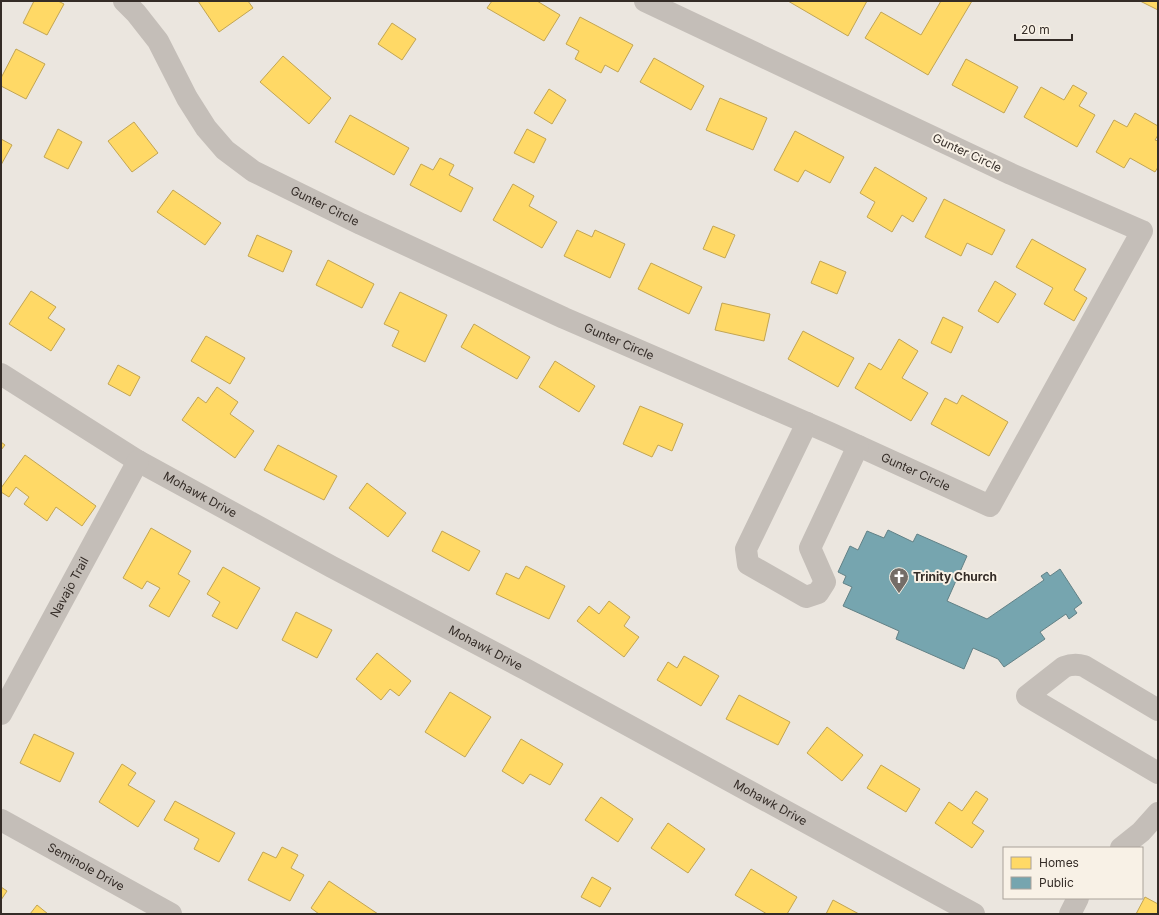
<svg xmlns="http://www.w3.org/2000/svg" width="1159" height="915" viewBox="0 0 1159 915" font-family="Inter,sans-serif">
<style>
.homes{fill:#ffd966;stroke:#c2a553}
.public{fill:#76a5af;stroke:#628186}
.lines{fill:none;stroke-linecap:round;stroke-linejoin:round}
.minor{stroke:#c4beb8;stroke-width:22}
.labels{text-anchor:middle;stroke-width:4;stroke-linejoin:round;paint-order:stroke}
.street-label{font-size:12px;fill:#342c27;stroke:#f8f1e6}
.poi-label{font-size:12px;font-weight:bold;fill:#342c27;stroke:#f8f1e6;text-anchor:start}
</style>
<rect width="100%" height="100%" fill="#ebe6df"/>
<g class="homes">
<path d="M34,1H58L64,4L47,35L23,23Z"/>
<path d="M198,1H248L253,8L219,32Z"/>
<path d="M492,1H537L560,15L544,41L487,8Z"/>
<path d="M788,1H867L848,36Z"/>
<path d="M941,1H972L928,75L865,38L881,12L921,35Z"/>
<path d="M1140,1H1158V10Z"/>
<path d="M580,17L633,45L618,72L605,65L601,73L575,59L579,51L566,44Z"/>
<path d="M392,23L416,39L402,60L378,44Z"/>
<path d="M16,49L45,64L26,99L1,86V78Z"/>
<path d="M283,56L331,98L309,124L260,82Z"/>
<path d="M654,58L704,86L691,110L640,82Z"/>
<path d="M966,59L1018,87L1004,113L952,85Z"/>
<path d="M1073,85L1087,93L1079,106L1095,115L1077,147L1024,117L1041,87L1064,100Z"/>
<path d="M549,89L566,100L552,124L534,113Z"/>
<path d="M720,98L767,118L753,150L706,130Z"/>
<path d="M1135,113L1158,126V135L1155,140L1158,141V167L1155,172L1130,158L1124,168L1096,152L1114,120L1127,127Z"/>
<path d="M350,115L409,148L394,175L335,142Z"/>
<path d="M134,122L158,153L132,172L108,141Z"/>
<path d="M58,129L82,142L68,169L44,157Z"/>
<path d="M527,129L546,139L534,163L514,153Z"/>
<path d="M795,131L844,157L830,183L805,170L798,182L774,170Z"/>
<path d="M1,139L12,145L1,165Z"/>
<path d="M440,158L454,165L449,175L473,188L461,212L410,185L421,164L433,170Z"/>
<path d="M875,167L927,198L913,222L902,215L892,232L867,217L875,202L860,193Z"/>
<path d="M513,184L534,196L529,206L557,222L542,248L493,220Z"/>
<path d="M173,190L221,223L205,245L157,212Z"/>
<path d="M944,199L1005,230L992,255L967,243L961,256L925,237Z"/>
<path d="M713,226L735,235L725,258L703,249Z"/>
<path d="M577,230L592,237L595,230L625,244L610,278L564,256Z"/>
<path d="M257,235L292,251L283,272L248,256Z"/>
<path d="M1032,239L1086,269L1074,290L1087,298L1074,321L1044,304L1053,288L1016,267Z"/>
<path d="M328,260L374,284L362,308L316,285Z"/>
<path d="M820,261L846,272L837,294L811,283Z"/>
<path d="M651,263L702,287L689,314L638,289Z"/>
<path d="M995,281L1016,294L998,323L978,311Z"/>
<path d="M31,291L56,307L48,318L65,329L51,351L9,324Z"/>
<path d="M400,292L447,315L425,362L392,346L399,331L384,324Z"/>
<path d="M722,303L770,314L764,341L715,330Z"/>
<path d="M943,317L963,327L951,353L931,343Z"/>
<path d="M474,324L530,357L517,379L461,347Z"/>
<path d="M803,331L854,358L838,387L788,359Z"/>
<path d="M206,336L245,358L230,384L191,361Z"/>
<path d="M899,339L918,351L902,378L928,393L911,421L855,388L869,363L881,370Z"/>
<path d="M555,361L595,386L579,412L539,387Z"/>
<path d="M118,365L140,377L130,396L108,384Z"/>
<path d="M217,387L238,402L230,414L254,431L235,458L182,420L198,397L206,403Z"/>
<path d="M962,395L1008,422L989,456L931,424L945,398L957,404Z"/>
<path d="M640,406L683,424L672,451L658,445L652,457L623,444Z"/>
<path d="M1,442L5,445L1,450Z"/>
<path d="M278,445L337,476L324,500L264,470Z"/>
<path d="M25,455L96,506L82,526L56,507L47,521L24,504L29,497L16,487L9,497L1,492V488Z"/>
<path d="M367,483L406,513L388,537L349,508Z"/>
<path d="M151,528L191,551L178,574L190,581L169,617L149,606L160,588L147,581L142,589L123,578Z"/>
<path d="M442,531L480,551L469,571L432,551Z"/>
<path d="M526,566L565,586L549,619L496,594L506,573L519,579Z"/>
<path d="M223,567L260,588L237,629L212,616L220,602L207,594Z"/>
<path d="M609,601L630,617L624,626L639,637L624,657L577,621L589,606L599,614Z"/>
<path d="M296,612L332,630L317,658L282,640Z"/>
<path d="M377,653L411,681L399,696L390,689L381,700L356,679Z"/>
<path d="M684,656L719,676L701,706L657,680L668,662L677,668Z"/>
<path d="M450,692L491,717L465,757L425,732Z"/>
<path d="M739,695L790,722L778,745L726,719Z"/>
<path d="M827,727L863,755L842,781L807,753Z"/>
<path d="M34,734L74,753L60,782L20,763Z"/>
<path d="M521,739L563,764L550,785L530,774L523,784L502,771Z"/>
<path d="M122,764L136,773L128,785L155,801L138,827L99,802Z"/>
<path d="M881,765L920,789L906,812L867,788Z"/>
<path d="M976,791L988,799L972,823L984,831L972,848L935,823L949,802L962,811Z"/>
<path d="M601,797L633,819L618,842L585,820Z"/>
<path d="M175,801L235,833L219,862L194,849L199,839L164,820Z"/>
<path d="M668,823L705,849L688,873L651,848Z"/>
<path d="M282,847L298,855L291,868L304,875L290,901L248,880L263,852L276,858Z"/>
<path d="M751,869L797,897L787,914H767L735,895Z"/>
<path d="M592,877L611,888L600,907L581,897Z"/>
<path d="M329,881L378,914H319L311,908Z"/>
<path d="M1,887L7,891L1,900Z"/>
<path d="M1145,897L1158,904V914H1136Z"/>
<path d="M833,900L859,914H826Z"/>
<path d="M37,905L48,914H30Z"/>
</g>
<path class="public" d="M888,530L913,542L917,534L967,556L947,601L987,619L1044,580L1041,576L1047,572L1050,576L1060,569L1082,603L1074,609L1077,613L1069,619L1066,614L1040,632L1045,639L1004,667L998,659L973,648L964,669L896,639L899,631L843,606L852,587L843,583L846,576L838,572L850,546L858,550L867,531L884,538Z"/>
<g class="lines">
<g class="minor">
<path id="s1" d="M124,1L136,13L158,41L187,98L206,128L225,150L253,171L361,224L564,318L830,433L990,506L1142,231L1011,174L645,1"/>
<path id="s2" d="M1,374L138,461L332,567L527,670L974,914"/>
<path d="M807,423L746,549L748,564L806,597L818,593L825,582L810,548L858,446"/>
<path d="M1158,710L1084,666C1077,664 1072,664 1064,667L1027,696L1158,773"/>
<path id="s3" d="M1,714L138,461"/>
<path id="s4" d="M1,820L171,914"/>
<path d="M1121,848L1141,832L1158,813"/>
<path d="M1070,914L1078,898"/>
</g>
</g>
<defs>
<symbol id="church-pin" viewBox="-11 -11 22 30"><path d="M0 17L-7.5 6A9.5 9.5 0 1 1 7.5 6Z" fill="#746d67" stroke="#f8f1e6"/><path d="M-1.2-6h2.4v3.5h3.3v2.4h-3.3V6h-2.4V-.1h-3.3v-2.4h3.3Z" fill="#fff"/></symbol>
</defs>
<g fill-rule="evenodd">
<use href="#church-pin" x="888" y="566" width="22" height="30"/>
</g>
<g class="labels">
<g class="street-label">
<text transform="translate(967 153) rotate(25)" y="4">Gunter Circle</text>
<text dy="4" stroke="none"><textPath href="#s1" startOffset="296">Gunter Circle</textPath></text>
<text dy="4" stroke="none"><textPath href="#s1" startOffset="620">Gunter Circle</textPath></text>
<text dy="4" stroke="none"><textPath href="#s1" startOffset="944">Gunter Circle</textPath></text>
<text dy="4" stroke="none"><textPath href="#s2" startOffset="233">Mohawk Drive</textPath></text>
<text dy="4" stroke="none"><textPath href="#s3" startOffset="144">Navajo Trail</textPath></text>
<text dy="4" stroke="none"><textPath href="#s2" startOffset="557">Mohawk Drive</textPath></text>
<text dy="4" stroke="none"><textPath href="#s2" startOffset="881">Mohawk Drive</textPath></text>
<text dy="4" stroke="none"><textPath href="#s4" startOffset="97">Seminole Drive</textPath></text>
</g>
<g class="poi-label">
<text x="913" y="581">Trinity Church</text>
</g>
</g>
<rect width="1159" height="915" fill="none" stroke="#342c27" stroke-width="4"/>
<rect x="1003" y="847" width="140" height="52" fill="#f8f1e6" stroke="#aaa29a"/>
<rect x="1011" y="857" width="20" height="12" fill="#ffd966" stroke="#aaa29a"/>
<text x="1039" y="867" font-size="12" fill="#342c27">Homes</text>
<rect x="1011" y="877" width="20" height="12" fill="#76a5af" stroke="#aaa29a"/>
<text x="1039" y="887" font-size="12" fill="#342c27">Public</text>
<path d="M1015 34v6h57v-6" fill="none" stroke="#342c27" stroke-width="2"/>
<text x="1021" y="34" font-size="12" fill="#342c27" stroke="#f8f1e6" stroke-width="3" paint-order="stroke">20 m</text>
</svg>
